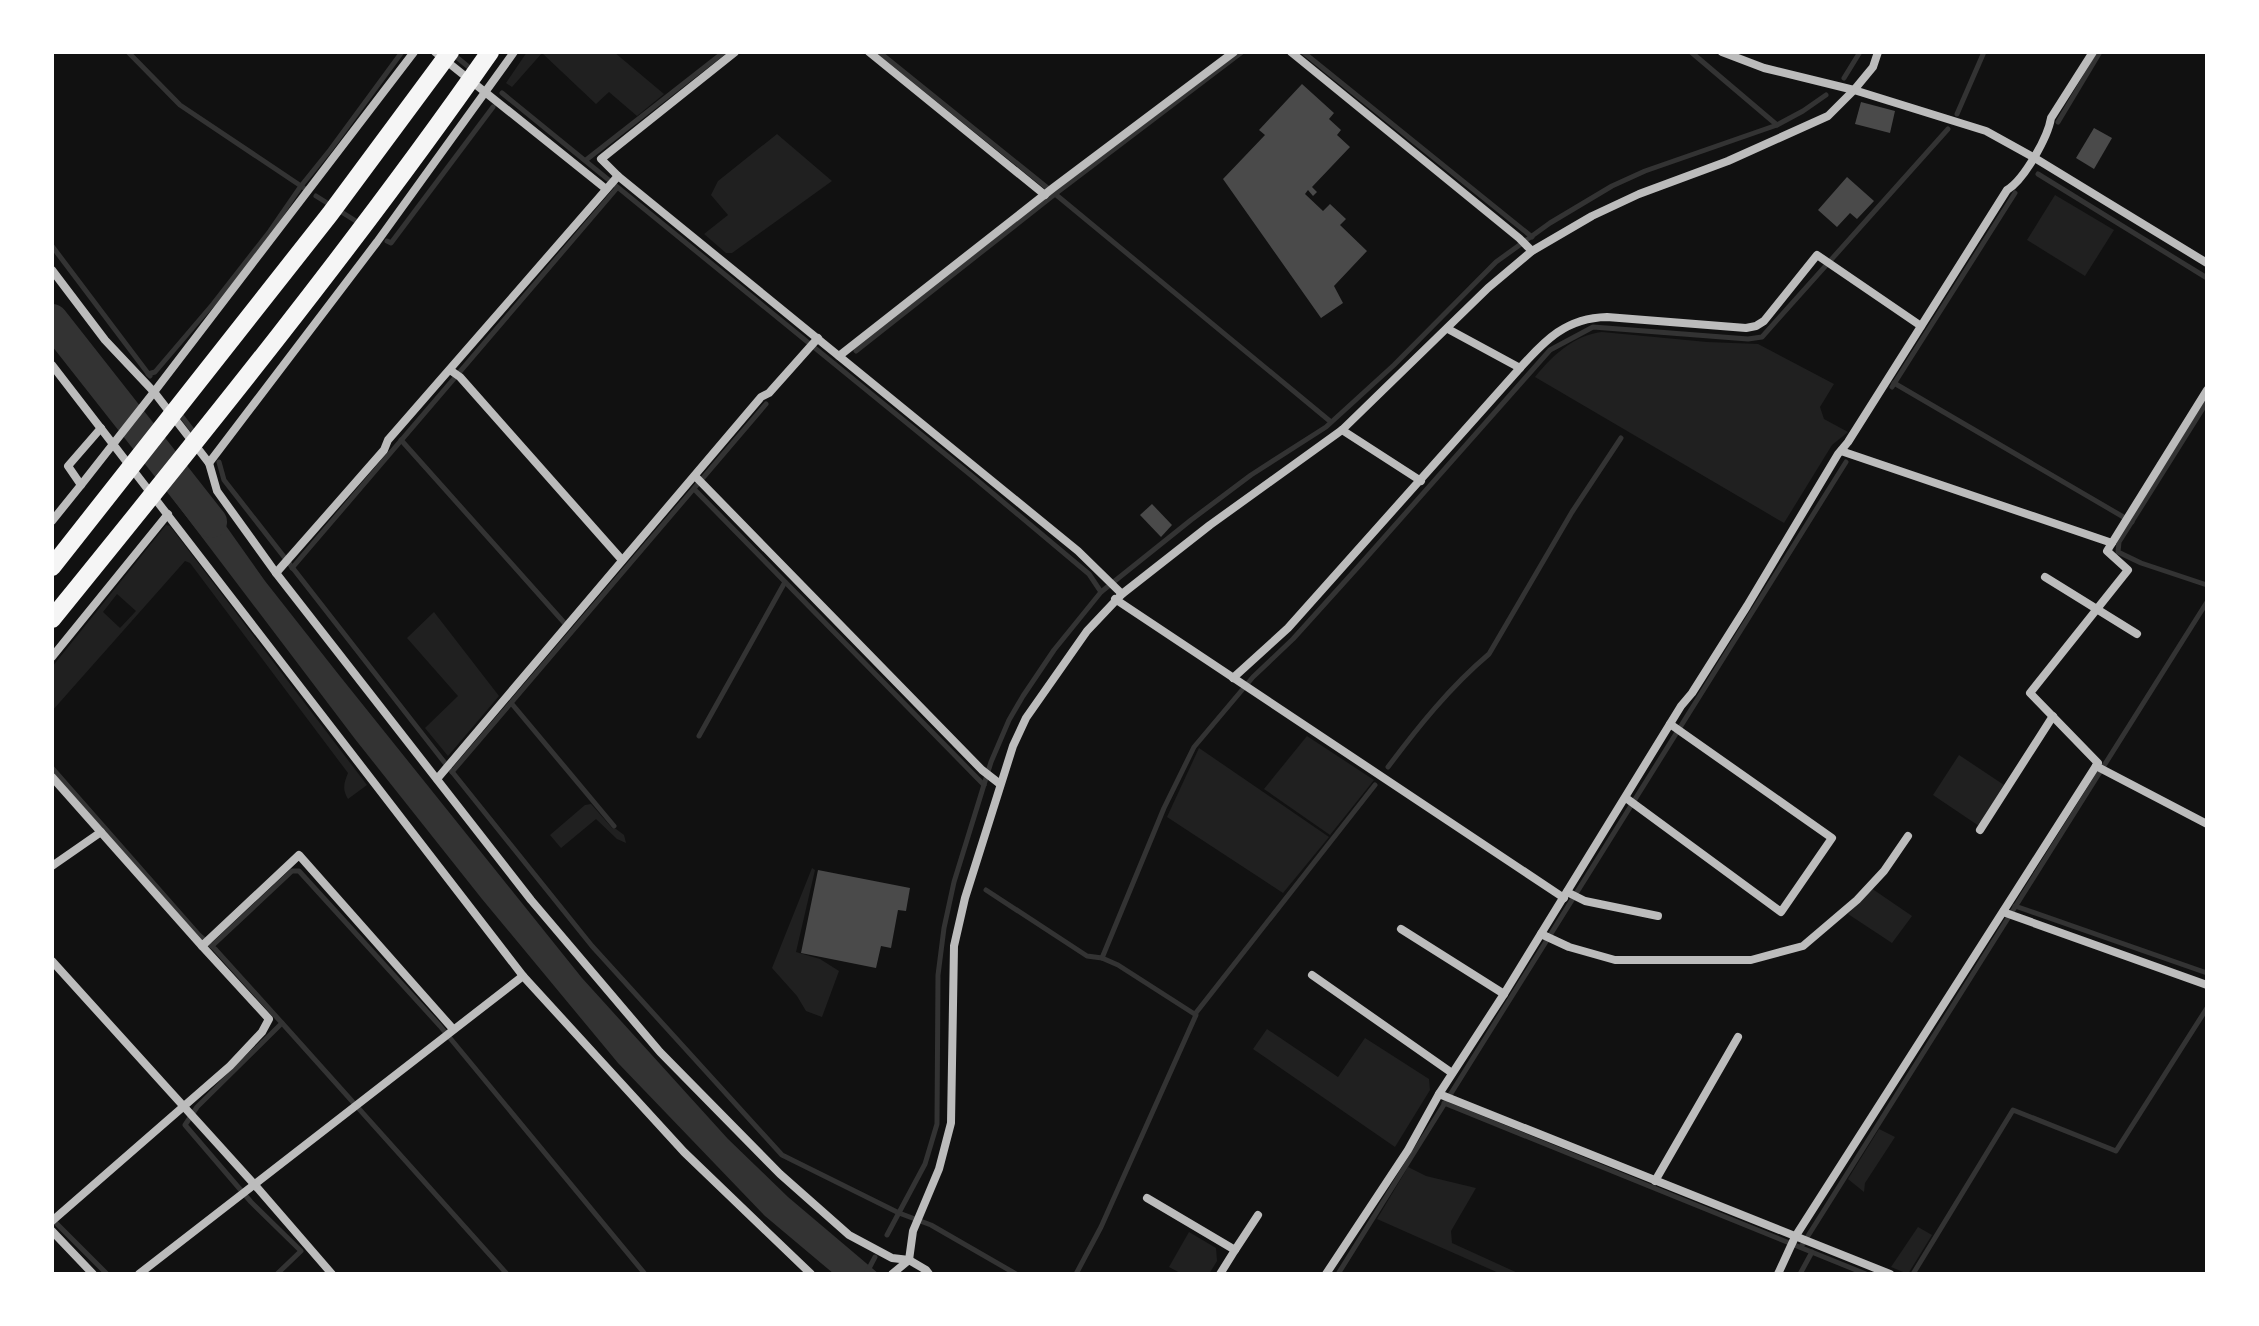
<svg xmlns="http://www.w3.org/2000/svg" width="2259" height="1326" viewBox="0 0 2259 1326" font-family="'Public Sans',sans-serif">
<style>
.green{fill:#202020;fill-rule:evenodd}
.water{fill:#333}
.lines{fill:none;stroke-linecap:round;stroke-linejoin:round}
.stream{stroke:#333;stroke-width:5}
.river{stroke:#333;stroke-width:32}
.building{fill:#4a4a4a}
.minor{stroke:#bcbcbc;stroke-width:8}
.motorway{stroke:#f5f5f5;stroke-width:18}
</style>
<rect width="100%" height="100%" fill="#111"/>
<g class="green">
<path d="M527,52H614L664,94L637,116L609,92L596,104L542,53L512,87L506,83Z"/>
<path d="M777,134L832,181L732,253H726L704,234L728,215L711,195L718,181Z"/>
<path d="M2055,195L2114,230L2085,276L2027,240Z"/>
<path d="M1602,332L1707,342L1758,344L1834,384L1820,407L1824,419L1848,432L1832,445L1784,523L1535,377C1552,356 1574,335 1602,332Z"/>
<path d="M166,525L170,526L367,785L348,799C342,789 344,783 348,773L190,563L185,561L52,711V667ZM117,594L136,611L120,628L103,612Z"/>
<path d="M434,612L499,696L448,756L425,728L458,696L407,638Z"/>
<path d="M1307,736L1374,780L1330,835L1264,789Z"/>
<path d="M1199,748L1329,837L1283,893L1167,817Z"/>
<path d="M1959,755L2004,785L1979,826L1933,795Z"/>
<path d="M591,804L612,828L616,829L624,835L626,843L617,839L596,819L561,848L550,835L585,805Z"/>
<path d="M812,868L815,870L796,952L820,959L839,971L822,1017L806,1011L797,996L772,968Z"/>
<path d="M1871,888L1912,916L1892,943L1848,914Z"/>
<path d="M1267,1029L1338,1077L1365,1038L1429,1079L1430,1090L1395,1147L1253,1049Z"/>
<path d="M1879,1129L1895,1137L1865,1183L1864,1192L1848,1179Z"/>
<path d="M1408,1167L1426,1176L1476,1188L1451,1231L1452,1243L1520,1274H1501L1377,1219Z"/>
<path d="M1918,1227L1932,1235L1908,1274L1891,1267Z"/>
<path d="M1189,1232L1216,1248L1217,1261L1209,1274H1182L1169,1267Z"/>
</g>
<path class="water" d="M192,478L265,581L339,675L582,978L728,1139L788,1197L879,1274H834L765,1216L618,1063L482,899L355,739L173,499Z"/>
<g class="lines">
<g class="stream">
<path d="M128,52L180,105L304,188"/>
<path d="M879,52L1060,198L1331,422"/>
<path d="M1303,52L1532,237"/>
<path d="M1691,52L1777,125"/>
<path d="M454,55L471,69"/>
<path d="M1844,78L1860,52"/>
<path d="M502,93L972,476L1089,574L1101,592"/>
<path d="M1957,114L1984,52"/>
<path d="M2058,122L2100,52"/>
<path d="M586,160L724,52"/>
<path d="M2038,174L2207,278"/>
<path d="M316,196L359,223"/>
<path d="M387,241L391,243L493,107"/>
<path d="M52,246L150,376"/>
<path d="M856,351L1055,194L1242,52"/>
<path d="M148,374L155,372L213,304L270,231L301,186L330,150L402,52"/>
<path d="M1894,383L2132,522"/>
<path d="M1892,387L2015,193"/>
<path d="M2207,402L2119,542L2118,552L2141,563L2207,585"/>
<path d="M180,414L196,435"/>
<path d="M401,440L568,627"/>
<path d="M219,462L224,480L441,758L592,946L782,1155L899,1213L931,1225L1016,1274"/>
<path d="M695,490L984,785"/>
<path d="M292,568L617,188"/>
<path d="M512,704L614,826"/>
<path d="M699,736L785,582"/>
<path d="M1388,767C1418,727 1450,687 1489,654L1572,512L1621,438"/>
<path d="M52,768L198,934L215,949L282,1023L507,1274"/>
<path d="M452,772L766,404"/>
<path d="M986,890L1087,956L1102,958"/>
<path d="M2015,906L2207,973"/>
<path d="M212,946L292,871H299L440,1026L645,1274"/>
<path d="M1195,1014L1375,785"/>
<path d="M1444,1103L1866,1274"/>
<path d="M53,1220L107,1274"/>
<path d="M887,1235L925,1164L937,1124L938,975L944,928L954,882L991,762L1009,720L1023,696L1054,650L1101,592L1191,520L1251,475L1326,427L1394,365L1496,262L1550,223L1612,186L1645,171L1777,125L1803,111L1826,95"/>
<path d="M1801,1247L2207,602"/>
<path d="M277,1274L301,1251L251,1202L185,1125L197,1107L282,1023"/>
<path d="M866,1274L875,1257"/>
<path d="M1076,1274L1101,1227L1196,1015L1118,965L1102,958L1164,808L1194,747L1253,677L1293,639L1358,567L1550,350L1593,327L1748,339L1762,337L1948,129"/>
<path d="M1338,1274L1846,462"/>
<path d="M1800,1274L1812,1252"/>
<path d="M1913,1274L2013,1110L2116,1151L2207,1008"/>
</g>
<path class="river" d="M52,320L211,522"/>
</g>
<g class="building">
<path d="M1302,84L1334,113L1329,119L1341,130L1337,135L1350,147L1312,187L1317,192L1313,196L1308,190L1305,194L1323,211L1330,204L1346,219L1340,225L1367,251L1334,286L1343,303L1321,318L1223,179L1265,135L1259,130Z"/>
<path d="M1861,102L1895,111L1890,133L1855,124Z"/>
<path d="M2094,128L2112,138L2094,169L2076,158Z"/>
<path d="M1847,177L1874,201L1857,219L1850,213L1837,227L1818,210Z"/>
<path d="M1152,504L1172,525L1161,537L1140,515Z"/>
<path d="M818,870L910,888L906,911L898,910L891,948L881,946L876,968L801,953Z"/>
</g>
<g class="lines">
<g class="minor">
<path d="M435,52L606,189"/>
<path d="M735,52L601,159L618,176L1078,551L1122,594"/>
<path d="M869,52L1045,195"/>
<path d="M1291,52L1519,238L1532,251"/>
<path d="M1722,52L1764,68L1854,90L1986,131L2033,157L2207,263"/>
<path d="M52,270L105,340L154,392L209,463L217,491L276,573L531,900L660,1052L780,1174L849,1235L892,1258L909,1260L926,1270L929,1274"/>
<path d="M1448,329L1520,368C1545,340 1566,318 1607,317L1746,328L1756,326L1764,321L1817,255L1921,326"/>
<path d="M839,356L1053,188L1234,52"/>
<path d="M52,365L523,976L684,1152L811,1274"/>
<path d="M450,370L460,377L622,560"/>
<path d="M2207,390L2107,551L2128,570L2030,693L2098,763L2096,766L2207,824"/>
<path d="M1342,430L1421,481"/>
<path d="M1841,451L2112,543"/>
<path d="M209,463L377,242L514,52"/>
<path d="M695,476L982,770L1000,784"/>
<path d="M81,485L154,392L414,52"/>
<path d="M52,521L81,485L68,466L101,428"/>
<path d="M276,573L384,450L388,440L618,176"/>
<path d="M2045,577L2137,634"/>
<path d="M1115,599L1564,898"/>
<path d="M52,657L168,514"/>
<path d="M1233,678L1288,628L1520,368"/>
<path d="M52,777L202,946L299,855L453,1029"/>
<path d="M437,779L761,397L769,393L818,338"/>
<path d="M1626,798L1781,912L1832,838L1670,724"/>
<path d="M1980,830L2053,716"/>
<path d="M52,866L101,832"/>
<path d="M1567,892L1585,901L1658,916"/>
<path d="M2003,912L2207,985"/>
<path d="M1401,929L1504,994"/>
<path d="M1541,934L1569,947L1615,960H1751L1803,946L1857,900L1884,871L1908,836"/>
<path d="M52,961L254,1184L332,1274"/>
<path d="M1312,975L1452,1073"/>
<path d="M1439,1094L1890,1274"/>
<path d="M1655,1181L1738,1037"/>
<path d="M1147,1198L1235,1250L1220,1274"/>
<path d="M52,1221L230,1066L262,1032L269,1019L202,946"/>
<path d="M52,1231L93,1274"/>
<path d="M1235,1250L1258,1215"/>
<path d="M139,1274L523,976"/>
<path d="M892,1274L909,1260L913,1231L939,1169L951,1123L954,946L965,898L1013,746L1026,718L1087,631L1122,594L1210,525L1342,430L1488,288L1532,251L1592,216L1639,194L1728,161L1828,116L1854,90L1873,67L1878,52"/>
<path d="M1326,1274L1408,1150L1439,1094L1504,994L1681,706L1692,693L1747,606L1838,454L1848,442L2007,190C2024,180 2048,137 2051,118L2093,52"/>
<path d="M1778,1274L1795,1237L2096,766"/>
</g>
<g class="motorway">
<path d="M52,567L330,214L450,52"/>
<path d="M52,619C202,434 353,248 490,52"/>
</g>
</g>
<rect width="2259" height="1326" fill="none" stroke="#ffffff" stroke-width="108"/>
</svg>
